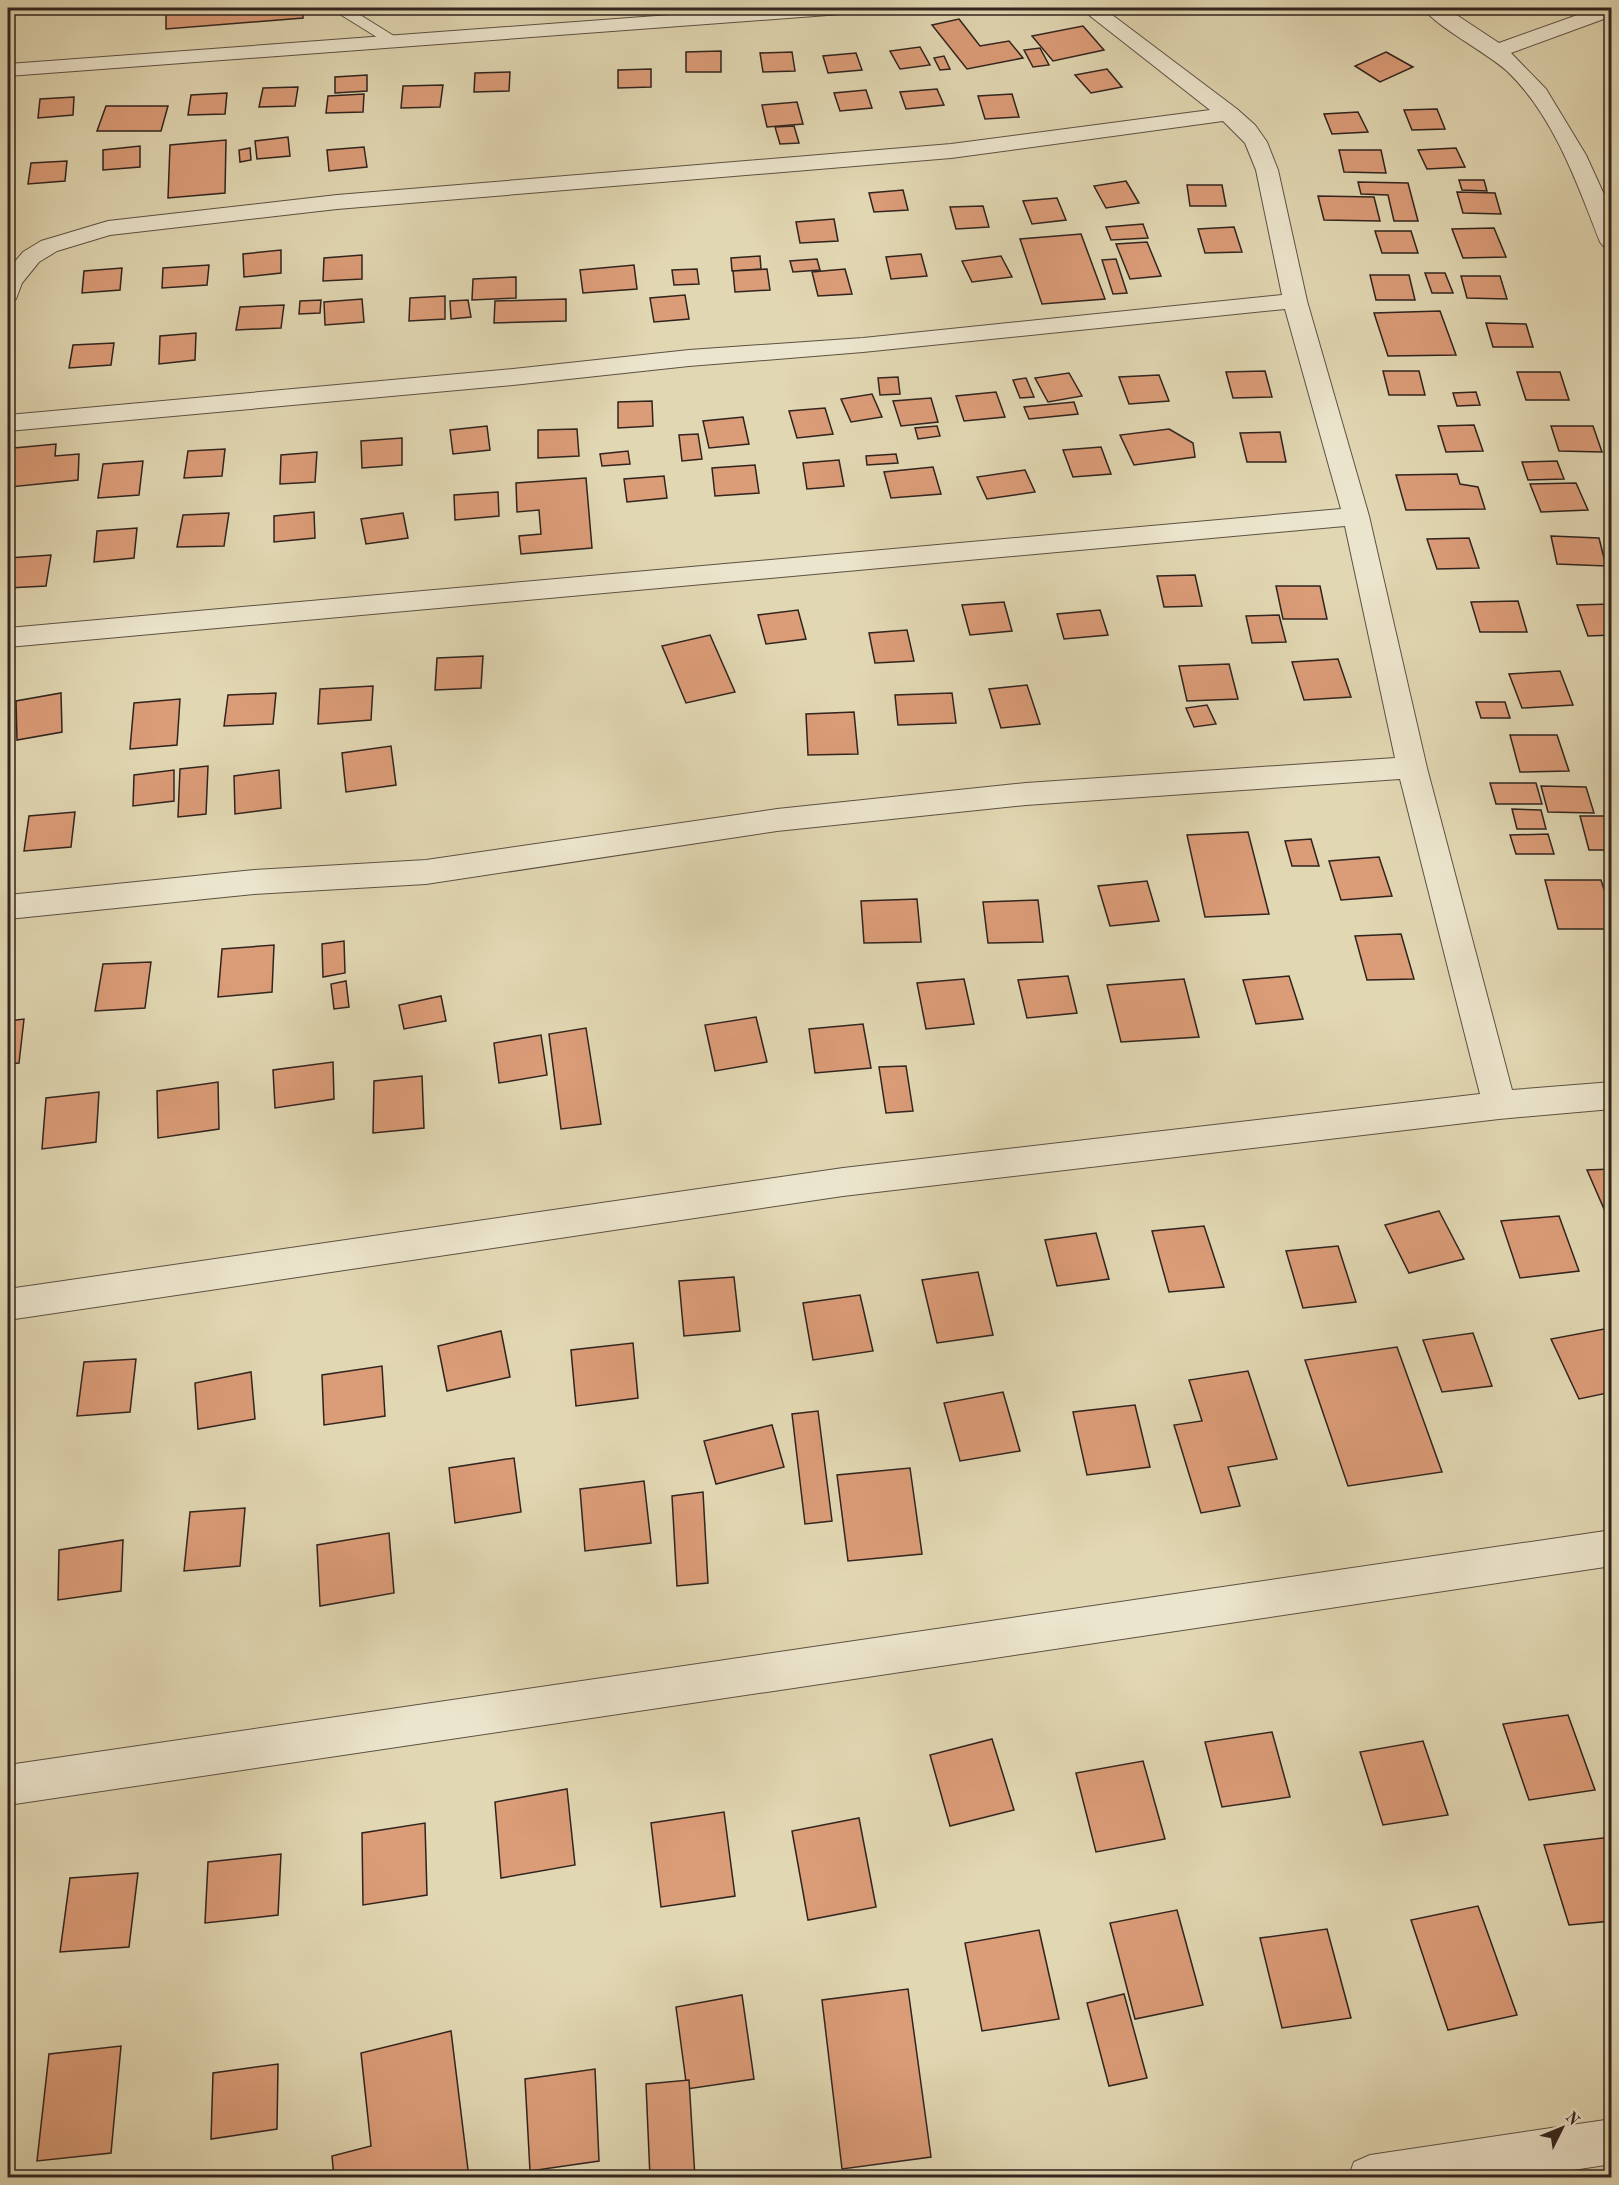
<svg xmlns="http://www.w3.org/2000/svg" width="1619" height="2185" viewBox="0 0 1619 2185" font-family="'Old Standard TT',serif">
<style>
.building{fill:#db9c78;stroke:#31241f;stroke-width:1.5}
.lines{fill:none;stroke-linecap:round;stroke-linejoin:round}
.lane-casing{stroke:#5d5144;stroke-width:2}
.street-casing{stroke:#5d5144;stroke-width:2}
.lane{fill:#ece5cd;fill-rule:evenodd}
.street{fill:#ece5cd;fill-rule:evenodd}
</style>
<rect width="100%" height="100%" fill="#e1d7b2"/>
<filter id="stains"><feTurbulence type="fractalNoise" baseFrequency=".00333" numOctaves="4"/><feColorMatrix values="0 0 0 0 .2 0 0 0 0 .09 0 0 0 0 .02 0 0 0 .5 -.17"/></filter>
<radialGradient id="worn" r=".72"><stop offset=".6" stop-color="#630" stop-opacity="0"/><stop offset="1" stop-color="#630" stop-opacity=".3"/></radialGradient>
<g class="building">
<path d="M253,8H303V18L166,29V14Z"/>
<path d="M959,19L980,46L1009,41L1023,58L967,69L932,25Z"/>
<path d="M1083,26L1104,50L1053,61L1032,36Z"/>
<path d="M920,47L930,65L900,69L890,51Z"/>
<path d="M1040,48L1049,65L1033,67L1024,50Z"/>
<path d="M721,51V72H686V52Z"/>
<path d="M792,52L795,71L763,72L760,53Z"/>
<path d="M1386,52L1413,67L1380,82L1355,66Z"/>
<path d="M856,53L862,70L828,73L823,56Z"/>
<path d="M944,56L950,69L940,70L934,58Z"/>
<path d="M651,69V87L618,88V70Z"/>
<path d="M1107,69L1122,87L1091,93L1075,75Z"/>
<path d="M510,72L509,91L474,92L475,73Z"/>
<path d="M367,75V91L335,93V77Z"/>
<path d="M443,85L440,107L401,108L403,86Z"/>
<path d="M298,87L295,106L259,107L263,88Z"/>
<path d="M937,89L944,105L906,109L900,92Z"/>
<path d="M866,90L872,108L840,111L834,93Z"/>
<path d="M227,93L225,114L188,115L191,95Z"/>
<path d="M364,94L363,112L326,113L328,96Z"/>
<path d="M1012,94L1019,117L985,119L978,96Z"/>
<path d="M74,97L73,115L38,118L40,99Z"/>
<path d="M797,102L803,124L767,127L762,105Z"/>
<path d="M106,106H168L161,131H97Z"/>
<path d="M1437,109L1445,129L1412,130L1404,110Z"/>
<path d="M1358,112L1368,132L1332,134L1324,114Z"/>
<path d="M794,126L799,143L780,144L775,127Z"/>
<path d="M288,137L290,156L257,159L255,141Z"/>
<path d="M226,140L225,193L168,198L170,145Z"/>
<path d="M140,146V167L103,170V150Z"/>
<path d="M364,147L367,167L329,171L327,150Z"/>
<path d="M250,148L251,160L240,162L239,150Z"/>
<path d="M1456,148L1465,167L1427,169L1418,150Z"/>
<path d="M1339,150H1381L1386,173L1344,172Z"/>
<path d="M67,161L65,181L28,184L31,163Z"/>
<path d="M1459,180H1484L1487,191L1462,190Z"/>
<path d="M1126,181L1139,203L1106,208L1094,186Z"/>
<path d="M1358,182L1408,183L1418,221H1394L1388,195L1361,194Z"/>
<path d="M1187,185H1222L1226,206H1190Z"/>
<path d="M903,190L908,210L874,212L869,193Z"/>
<path d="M1457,192L1495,193L1501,214L1463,213Z"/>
<path d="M1318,196L1374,197L1380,221L1324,220Z"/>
<path d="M1057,198L1066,220L1032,224L1023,201Z"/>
<path d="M983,206L989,227L956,229L950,207Z"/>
<path d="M834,219L838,241L800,243L796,222Z"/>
<path d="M1143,224L1148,238L1111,240L1106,227Z"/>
<path d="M1234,227L1242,252L1205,253L1198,229Z"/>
<path d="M1494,228L1506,257L1463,258L1452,229Z"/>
<path d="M1375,231H1411L1418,253H1382Z"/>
<path d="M1081,234L1105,299L1042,304L1020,239Z"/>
<path d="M1147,242L1161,276L1130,279L1116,244Z"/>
<path d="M281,250V273L244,277L243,254Z"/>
<path d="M921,254L927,276L891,279L886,257Z"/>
<path d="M362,255V279L323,281L324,258Z"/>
<path d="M760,256L761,269L732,271L731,258Z"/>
<path d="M1001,256L1012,277L972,282L962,261Z"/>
<path d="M817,259L820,270L793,272L790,261Z"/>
<path d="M1116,259L1127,293L1113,294L1102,260Z"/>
<path d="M209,265L207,285L162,288L163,268Z"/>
<path d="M634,265L637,289L583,293L580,270Z"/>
<path d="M122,268L120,290L82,293L84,271Z"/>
<path d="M697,269L699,284L674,285L672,270Z"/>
<path d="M767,269L770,290L735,292L733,271Z"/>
<path d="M845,269L852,294L818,296L812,272Z"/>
<path d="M1425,273H1445L1453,293H1432Z"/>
<path d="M1370,275H1409L1415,300H1376Z"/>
<path d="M1461,276H1500L1507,299L1467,298Z"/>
<path d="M516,277V298L472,300L473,279Z"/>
<path d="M685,295L689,319L654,322L650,298Z"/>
<path d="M445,296V319L409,321L410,298Z"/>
<path d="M362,299L364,322L325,325L324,302Z"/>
<path d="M566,299V321L494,323L495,301Z"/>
<path d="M321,300L320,313L299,314L300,301Z"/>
<path d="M468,300L471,317L451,319L450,301Z"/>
<path d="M284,305L281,328L236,330L240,307Z"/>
<path d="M1440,311L1456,355L1388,356L1374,313Z"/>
<path d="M1486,323L1526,324L1533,347H1493Z"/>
<path d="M196,333L195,360L159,364L160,336Z"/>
<path d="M114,343L111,365L69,368L73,345Z"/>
<path d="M1265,371L1272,397L1233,398L1226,372Z"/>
<path d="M1383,371H1419L1425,395H1389Z"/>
<path d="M1517,372H1560L1569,400H1526Z"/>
<path d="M1069,373L1082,396L1048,402L1035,378Z"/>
<path d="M1159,375L1169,401L1129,404L1119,377Z"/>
<path d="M898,377L900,394L880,395L878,378Z"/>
<path d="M1026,378L1034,397L1020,398L1013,380Z"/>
<path d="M996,392L1005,417L964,421L956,396Z"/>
<path d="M1476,392L1480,405L1457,406L1453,393Z"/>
<path d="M872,394L882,417L851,422L841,399Z"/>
<path d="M931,398L938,422L901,426L893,401Z"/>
<path d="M652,401L653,426L618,428V402Z"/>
<path d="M1074,402L1078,414L1029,419L1024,407Z"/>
<path d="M825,408L833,434L797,438L789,411Z"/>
<path d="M743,417L749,444L709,448L703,421Z"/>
<path d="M1474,425L1483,451L1446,452L1438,426Z"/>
<path d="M487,426L490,450L453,454L450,430Z"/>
<path d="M937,426L940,436L918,439L915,428Z"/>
<path d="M1551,426H1593L1602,452L1559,451Z"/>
<path d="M577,429L579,456L538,458V430Z"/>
<path d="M1169,429L1193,443L1195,457L1134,465L1120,435Z"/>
<path d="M1280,432L1286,462H1247L1240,433Z"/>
<path d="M698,434L702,459L682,461L679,435Z"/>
<path d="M402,438V465L362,468L361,441Z"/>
<path d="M56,444L55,456L79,454L78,480L10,487L14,448Z"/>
<path d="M1101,447L1111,474L1073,477L1063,450Z"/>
<path d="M225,449L222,476L184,478L188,451Z"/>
<path d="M628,451L630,464L602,466L600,454Z"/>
<path d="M317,452L315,482L280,484L281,455Z"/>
<path d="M896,454L898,463L867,465L866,456Z"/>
<path d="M839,460L844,486L807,489L803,463Z"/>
<path d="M143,461L139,495L98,498L103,464Z"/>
<path d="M1557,461L1564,479L1528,480L1522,462Z"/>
<path d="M755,465L759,493L715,496L712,468Z"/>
<path d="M933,467L941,494L891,498L884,472Z"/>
<path d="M1025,470L1035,492L987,499L977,477Z"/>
<path d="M1457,474L1460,484L1478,487L1485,509L1406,510L1396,475Z"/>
<path d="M664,476L667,498L627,502L624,479Z"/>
<path d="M586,478L592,548L521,554L519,536L541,534L539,510L517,512L516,483Z"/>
<path d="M1576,483L1588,510L1541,512L1530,484Z"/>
<path d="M498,492L499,516L455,520L454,495Z"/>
<path d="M314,512L315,538L274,542V516Z"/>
<path d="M229,513L224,546L177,547L183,515Z"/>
<path d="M403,513L408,538L366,544L361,519Z"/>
<path d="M137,528L134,558L94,562L97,531Z"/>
<path d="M1551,536L1599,538L1606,566L1557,564Z"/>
<path d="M1469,538L1479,568L1437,569L1427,539Z"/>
<path d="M51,555L46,586L8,588V558Z"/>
<path d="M1195,575L1202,606L1164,607L1157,576Z"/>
<path d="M1276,586H1320L1327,619H1283Z"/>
<path d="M1518,601L1527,632H1480L1471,602Z"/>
<path d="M1004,602L1012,631L970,635L962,605Z"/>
<path d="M1612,604V635L1588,636L1577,605Z"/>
<path d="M798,610L806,639L766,644L758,615Z"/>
<path d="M1100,610L1108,635L1064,639L1057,614Z"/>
<path d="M1279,615L1286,642L1252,643L1246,616Z"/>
<path d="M907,630L914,661L875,663L869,633Z"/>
<path d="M710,635L735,692L686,703L662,646Z"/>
<path d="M483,656L481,688L435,690L437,658Z"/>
<path d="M1338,659L1351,697L1304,700L1292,662Z"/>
<path d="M1229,664L1238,699L1187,701L1179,666Z"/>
<path d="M1560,671L1573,705L1522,708L1509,674Z"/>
<path d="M1027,685L1040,724L1001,728L989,689Z"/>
<path d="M373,686L371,720L318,724L320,689Z"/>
<path d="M61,693L62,732L17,740L16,701Z"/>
<path d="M276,693L273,724L224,726L228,695Z"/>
<path d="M952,693L956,723L898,725L895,695Z"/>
<path d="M180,699L177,745L130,749L134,703Z"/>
<path d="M1476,702H1505L1510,718H1481Z"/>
<path d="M1207,705L1216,724L1194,727L1186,708Z"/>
<path d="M854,712L858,754L808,755L806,714Z"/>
<path d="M1510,735H1557L1569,771L1520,772Z"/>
<path d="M391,746L396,785L346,792L342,753Z"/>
<path d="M208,766L206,814L178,817L180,769Z"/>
<path d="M174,770V801L133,806L134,775Z"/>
<path d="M279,770L281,808L235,814L234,776Z"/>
<path d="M1490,783H1536L1542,804H1496Z"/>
<path d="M1541,786L1586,787L1594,813L1548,812Z"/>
<path d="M1512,809L1541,810L1546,829H1517Z"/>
<path d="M75,812L71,847L24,851L29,816Z"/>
<path d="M1580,816H1606L1612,850H1589Z"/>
<path d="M1248,832L1269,914L1205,917L1187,835Z"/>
<path d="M1548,834L1554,854H1516L1510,835Z"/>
<path d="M1311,839L1319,866H1292L1285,841Z"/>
<path d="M1379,857L1392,896L1341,900L1329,861Z"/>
<path d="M1545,880H1601L1612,914V929H1558Z"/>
<path d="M1147,881L1159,921L1110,926L1098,886Z"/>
<path d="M917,899L921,942L864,943L861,901Z"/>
<path d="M1038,900L1043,942L988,943L983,902Z"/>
<path d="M1401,934L1414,979L1367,980L1355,936Z"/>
<path d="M344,941L345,973L323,977L322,944Z"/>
<path d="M274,945L272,992L218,997L222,949Z"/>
<path d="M151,962L145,1008L95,1011L103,964Z"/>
<path d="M1068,976L1077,1013L1027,1018L1018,980Z"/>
<path d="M1289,976L1303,1019L1256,1024L1243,980Z"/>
<path d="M964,979L974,1024L926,1029L917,983Z"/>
<path d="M1184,979L1199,1037L1121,1042L1107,985Z"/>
<path d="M346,981L349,1007L334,1009L331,984Z"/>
<path d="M441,996L446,1021L404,1029L399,1005Z"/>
<path d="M756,1017L767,1062L715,1071L705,1025Z"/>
<path d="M24,1019L19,1063L8,1064V1021Z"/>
<path d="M863,1024L871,1068L815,1073L809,1029Z"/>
<path d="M586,1028L601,1124L561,1129L549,1034Z"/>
<path d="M541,1035L547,1075L499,1083L494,1043Z"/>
<path d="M333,1062L334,1099L275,1108L273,1070Z"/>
<path d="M906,1066L913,1111L886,1113L879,1067Z"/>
<path d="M422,1076L424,1128L373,1133L374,1081Z"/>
<path d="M218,1082L219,1129L158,1138L157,1091Z"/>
<path d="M99,1092L96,1142L42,1149L46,1098Z"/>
<path d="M1612,1169V1217L1608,1218L1587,1170Z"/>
<path d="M1439,1211L1464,1259L1409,1273L1385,1225Z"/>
<path d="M1559,1216L1579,1271L1520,1278L1501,1221Z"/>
<path d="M1204,1226L1224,1287L1169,1292L1152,1231Z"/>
<path d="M1096,1233L1109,1279L1057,1286L1045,1240Z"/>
<path d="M1338,1246L1356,1302L1303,1308L1286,1251Z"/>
<path d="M978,1272L993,1335L937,1343L922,1280Z"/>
<path d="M734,1277L740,1331L684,1336L679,1281Z"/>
<path d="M860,1295L873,1351L813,1360L803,1303Z"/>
<path d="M1604,1329L1612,1346V1392L1579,1399L1551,1339Z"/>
<path d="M501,1331L510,1377L447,1391L438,1346Z"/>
<path d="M1473,1333L1492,1386L1442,1392L1423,1340Z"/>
<path d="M633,1343L638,1398L576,1406L571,1350Z"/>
<path d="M1397,1347L1442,1472L1348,1486L1305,1360Z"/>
<path d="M136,1359L130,1412L77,1416L84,1362Z"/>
<path d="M382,1366L385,1416L324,1425L322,1375Z"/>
<path d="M1248,1371L1277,1459L1228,1467L1240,1506L1201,1513L1174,1425L1202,1421L1189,1380Z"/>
<path d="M251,1372L255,1419L198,1429L195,1383Z"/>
<path d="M1003,1392L1020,1451L960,1461L944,1403Z"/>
<path d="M1135,1405L1150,1467L1087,1475L1073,1412Z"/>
<path d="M818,1411L832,1521L805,1524L792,1414Z"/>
<path d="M772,1425L784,1467L716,1484L704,1441Z"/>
<path d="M514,1458L521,1512L455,1523L449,1468Z"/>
<path d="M910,1468L922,1554L848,1561L837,1475Z"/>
<path d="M644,1481L651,1543L585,1551L580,1489Z"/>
<path d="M703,1492L708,1583L677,1586L672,1496Z"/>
<path d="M245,1508L240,1566L184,1571L190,1512Z"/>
<path d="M13,1525L8,1596V1526Z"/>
<path d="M389,1533L394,1593L320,1606L317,1545Z"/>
<path d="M123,1540L121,1591L58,1600L59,1550Z"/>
<path d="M1568,1715L1595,1790L1529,1800L1503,1724Z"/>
<path d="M1272,1732L1290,1797L1222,1807L1205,1742Z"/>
<path d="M992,1739L1014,1810L950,1826L930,1755Z"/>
<path d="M1423,1741L1448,1815L1383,1825L1360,1752Z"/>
<path d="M1143,1761L1165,1839L1096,1852L1076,1773Z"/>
<path d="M567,1789L575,1865L501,1878L495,1802Z"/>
<path d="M724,1812L735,1896L661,1907L651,1823Z"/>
<path d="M859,1818L876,1907L808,1920L792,1831Z"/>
<path d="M425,1823L427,1895L363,1905L362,1833Z"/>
<path d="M1611,1837L1612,1921L1569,1925L1544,1845Z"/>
<path d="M281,1854L278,1915L205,1923L208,1862Z"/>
<path d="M138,1873L129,1947L60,1952L70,1878Z"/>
<path d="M1478,1906L1517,2015L1448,2030L1411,1920Z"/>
<path d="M1177,1910L1203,2005L1135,2019L1110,1923Z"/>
<path d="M1327,1929L1351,2018L1282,2028L1260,1938Z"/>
<path d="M1039,1930L1059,2019L982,2031L965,1943Z"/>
<path d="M908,1989L931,2157L842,2169L822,2000Z"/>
<path d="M1124,1994L1147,2078L1109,2086L1087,2003Z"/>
<path d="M742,1995L754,2079L687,2089L676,2007Z"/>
<path d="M451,2031L469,2178H334L332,2156L371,2146L361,2053Z"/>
<path d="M121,2046L111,2153L37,2161L49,2054Z"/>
<path d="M278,2064L277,2129L211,2139L213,2073Z"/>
<path d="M595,2069L599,2161L530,2171L525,2079Z"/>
<path d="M689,2080L695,2178H650L646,2084Z"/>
</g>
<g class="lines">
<defs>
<path id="lane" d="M330,8H349L402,41L400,44H388Z"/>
<g id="street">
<path d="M764,8H851L848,12L841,14L8,76V64Z"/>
<path d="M1080,8H1103L1237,109L1255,125L1267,142L1278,170L1307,301L1369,516L1427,768L1512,1090L1612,1082V1109L1499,1119L843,1196L8,1320V1289L843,1168L1480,1094L1400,779L1026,805L777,831L426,884L254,894L8,919V895L254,870L426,860L777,809L1026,783L1395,758L1345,526L8,647V628L1341,509L1285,309L863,352L689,366L513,385L8,431V415L513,369L689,350L863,338L1282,295L1256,170L1245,143L1223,121L951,158L337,209L110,235L57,251L39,262L22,283L16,299L8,301V270L23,252L41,241L108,221L337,195L951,144L1210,110Z"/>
<path d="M1423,8H1446L1499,43L1597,8H1612V16L1511,53L1546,89L1586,155L1612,212V249L1604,247L1600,242C1577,183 1554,116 1507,71C1486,52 1435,26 1423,8Z"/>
<path d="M1612,1530V1566L8,1805V1765Z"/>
<path d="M1612,2119V2164L1521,2178H1348L1354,2162L1370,2155Z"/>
</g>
</defs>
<use href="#lane" class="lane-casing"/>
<use href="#street" class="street-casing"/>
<use href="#lane" class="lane"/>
<use href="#street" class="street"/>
</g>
<rect width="1619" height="2185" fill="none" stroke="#e1d7b2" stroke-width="30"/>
<rect x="9" y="9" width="1601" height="2167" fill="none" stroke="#31241f" stroke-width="3"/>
<rect x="15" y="15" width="1589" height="2155" fill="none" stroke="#31241f" stroke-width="1.5"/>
<g transform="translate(1562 2128) rotate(47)" stroke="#ece5cd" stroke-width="4.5" paint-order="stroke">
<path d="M0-4.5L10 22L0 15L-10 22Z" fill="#31241f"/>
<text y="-9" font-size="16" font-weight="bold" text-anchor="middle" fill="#31241f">N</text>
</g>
<rect width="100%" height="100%" filter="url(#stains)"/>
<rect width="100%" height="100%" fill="url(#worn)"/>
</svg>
